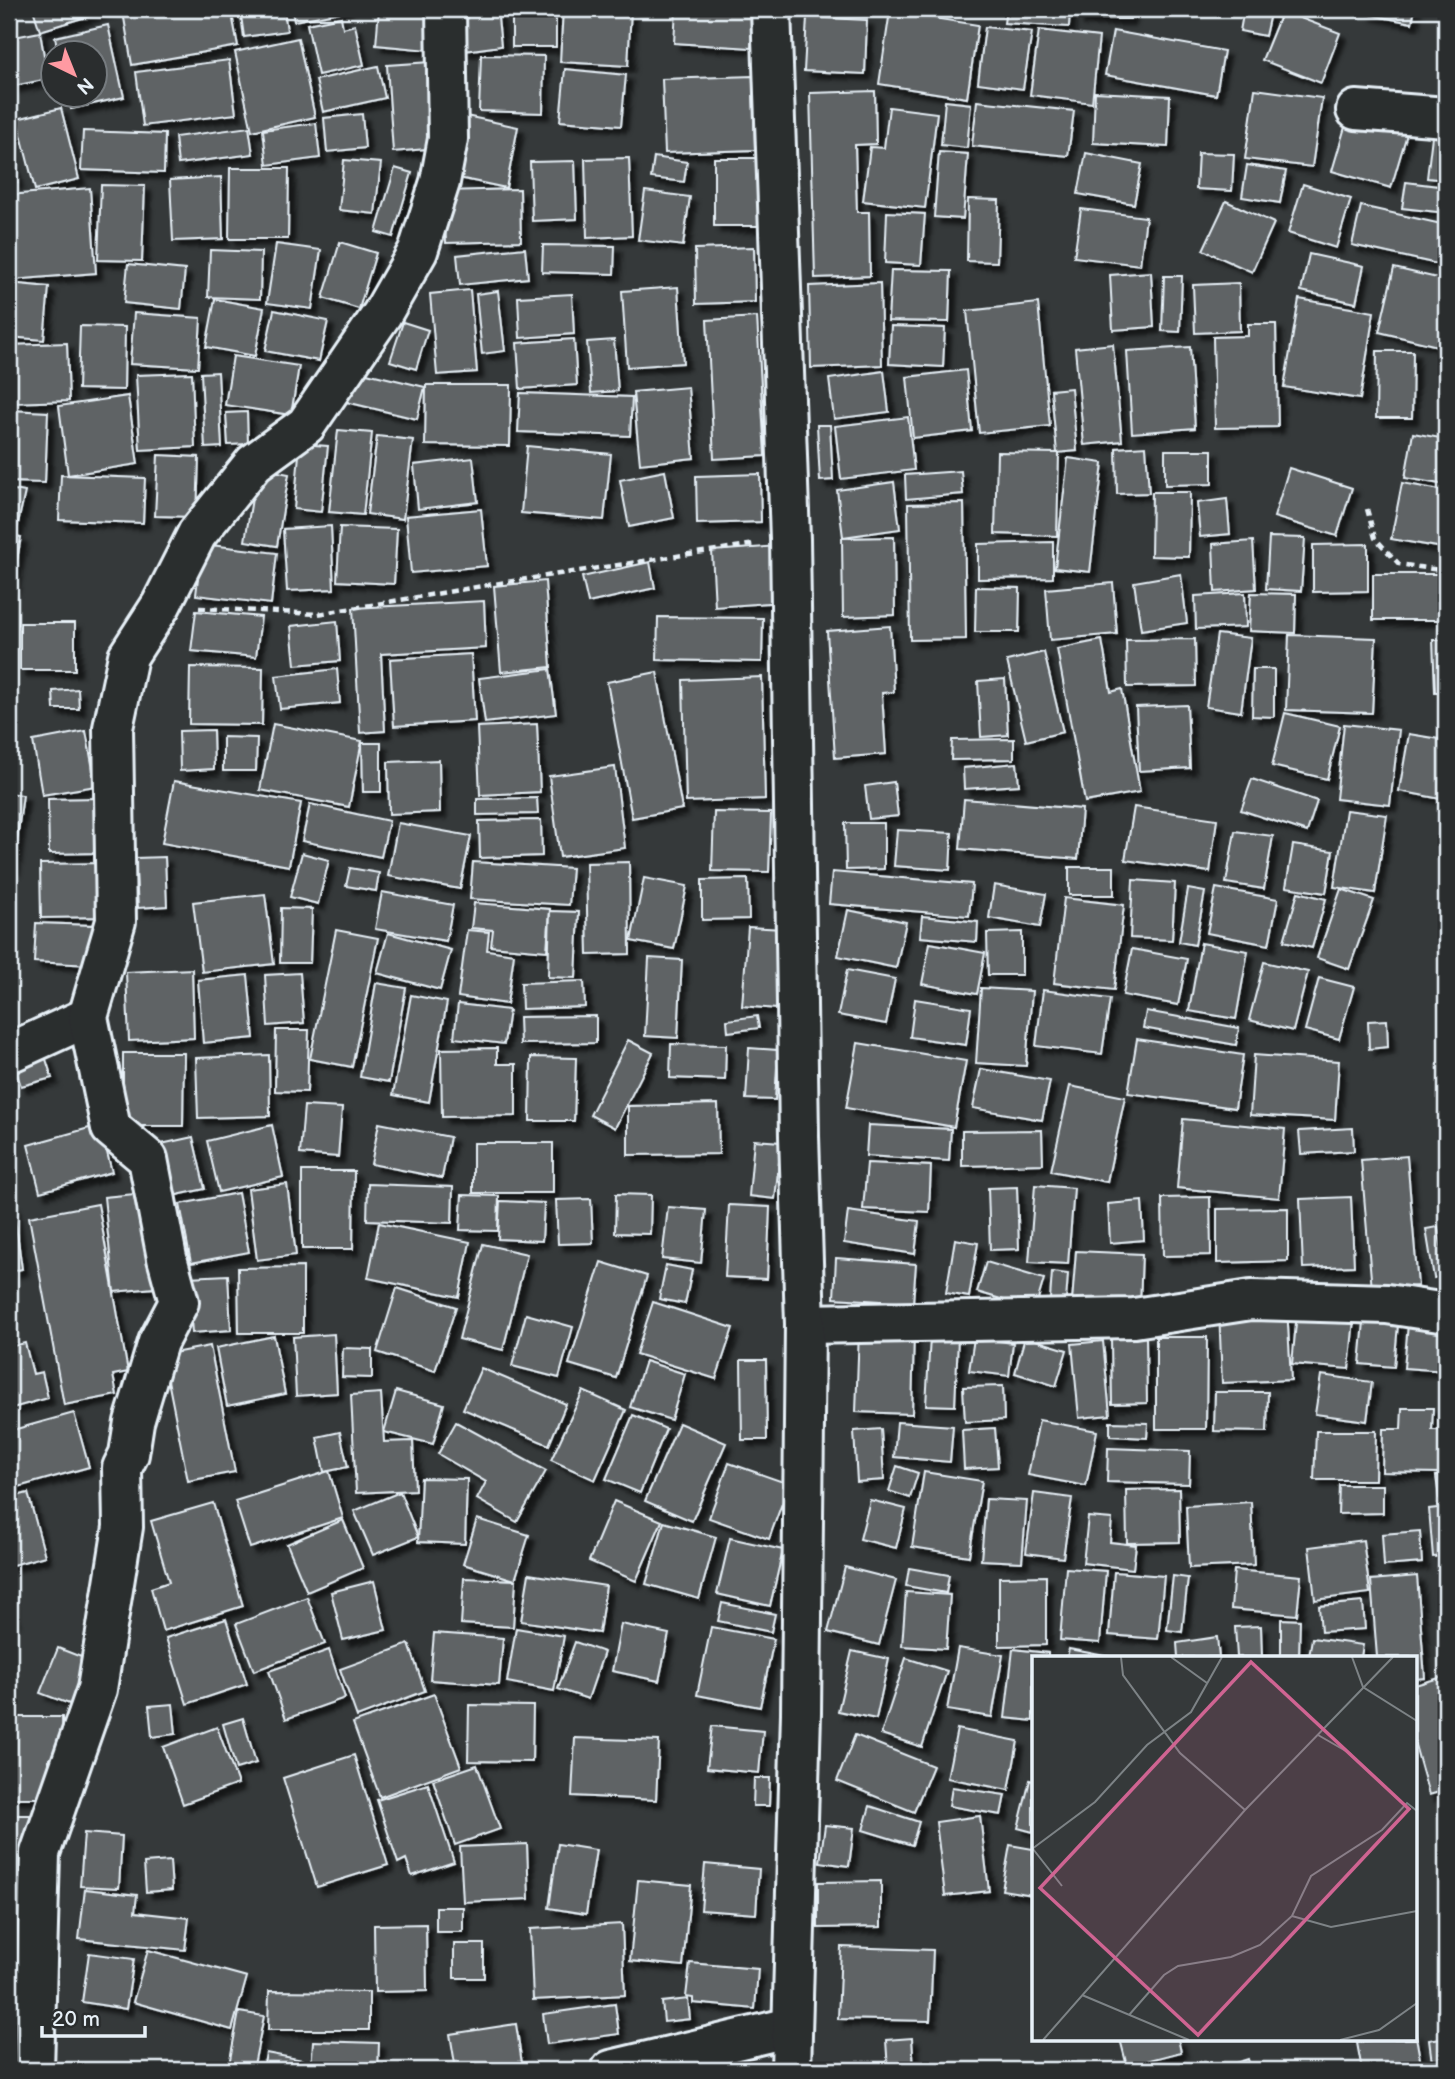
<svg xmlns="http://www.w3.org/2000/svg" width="1455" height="2079" viewBox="0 0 1455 2079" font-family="'Balsamiq Sans',sans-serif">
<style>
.building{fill:#5f6365;stroke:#e8f1f8;stroke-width:2;filter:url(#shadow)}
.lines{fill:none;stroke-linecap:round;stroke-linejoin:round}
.minor-casing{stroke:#e8f1f8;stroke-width:44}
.major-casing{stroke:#e8f1f8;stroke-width:44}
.path{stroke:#e8f1f8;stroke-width:4.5;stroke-dasharray:7 5;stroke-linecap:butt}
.minor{stroke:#2a2d2e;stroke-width:38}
.major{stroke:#2a2d2e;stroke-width:38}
.inset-road{fill:none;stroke:#7d8386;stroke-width:2}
.view{fill:#cf6492;fill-opacity:0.15;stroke:#cf6492;stroke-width:3.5}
.inset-edge{fill:none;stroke:#e8f1f8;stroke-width:3.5}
</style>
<defs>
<filter id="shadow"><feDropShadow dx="6" dy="6" stdDeviation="2" flood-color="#0009"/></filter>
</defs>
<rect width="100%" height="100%" fill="#35393a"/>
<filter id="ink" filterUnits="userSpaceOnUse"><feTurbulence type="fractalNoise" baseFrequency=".0143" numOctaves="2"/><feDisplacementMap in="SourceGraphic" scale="14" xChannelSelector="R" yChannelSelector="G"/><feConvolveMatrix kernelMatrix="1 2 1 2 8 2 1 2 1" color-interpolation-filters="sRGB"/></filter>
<g filter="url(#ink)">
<g class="building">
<path d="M33,9H112L40,31Z"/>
<path d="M140,9H231L238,46L132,65L123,12Z"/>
<path d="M240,9H284L287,31L244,37Z"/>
<path d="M292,9H346V11L294,21Z"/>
<path d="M379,9H431L428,50L376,45Z"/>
<path d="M471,9H497L501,46L464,51L460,10Z"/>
<rect x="512" y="9" width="44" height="38"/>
<path d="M563,9H631L628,66L560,62Z"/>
<path d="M676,9H754L751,48L674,43Z"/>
<path d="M1006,9H1070L1069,27L1004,23Z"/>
<path d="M1078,9H1131L1130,19H1078Z"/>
<path d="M1244,9H1271L1265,36L1240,31Z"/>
<path d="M1367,9H1415L1412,23L1366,14Z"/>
<path d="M890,11L978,25L967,98L879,84Z"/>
<path d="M1282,11L1340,33L1321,83L1262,60Z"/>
<path d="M341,17L343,28L355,25L364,65L318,75L307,24Z"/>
<path d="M807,17L867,20L865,74L804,71Z"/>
<path d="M108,25L124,97L71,109L67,94H94V52H58L55,37Z"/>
<path d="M985,27L1032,32L1023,89L978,83Z"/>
<path d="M1039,30L1099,37L1092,103L1030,95Z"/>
<path d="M1113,31L1224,51L1216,95L1105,75Z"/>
<path d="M40,32L48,79L9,87V38Z"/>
<path d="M298,38L315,117L252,131L235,52Z"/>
<path d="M481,55L544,56L543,113L479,111Z"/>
<path d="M229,60L236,114L143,126L136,72Z"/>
<path d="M431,62L437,148L393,152L387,65Z"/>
<path d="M378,66L385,98L323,112L316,80Z"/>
<path d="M565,69L626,75L621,126L560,121Z"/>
<path d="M753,76L755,150L665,153L662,79Z"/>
<path d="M1255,89L1322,98L1312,167L1245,159Z"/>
<path d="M875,91L876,144L855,145L857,212H869L870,276L815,278L810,93Z"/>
<path d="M1095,92L1170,96L1168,147L1093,143Z"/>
<path d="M945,101L971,104L967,148L941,145Z"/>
<path d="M977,101L1074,111L1068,156L972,146Z"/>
<path d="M889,107L937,113L925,208L863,201L870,147L884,148Z"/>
<path d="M61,108L79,179L35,190L17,119Z"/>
<path d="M1350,110L1409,127L1391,188L1332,171Z"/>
<path d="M362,114L365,148L327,152L324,118Z"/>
<path d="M466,116L518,127L506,188L454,177Z"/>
<path d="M316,123L320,158L267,165L263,130Z"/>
<path d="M249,127L253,154L178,164L175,137Z"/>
<path d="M1433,128L1446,130V180L1427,178Z"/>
<path d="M83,131L165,134L164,173L81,170Z"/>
<path d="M9,152L17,183L9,185Z"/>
<path d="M939,152L968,154L963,219L934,217Z"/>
<path d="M1086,153L1142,164L1134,204L1078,194Z"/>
<path d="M1198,153L1234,154L1232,191L1196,189Z"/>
<path d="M654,157L687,162L684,182L651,178Z"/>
<path d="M629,158L632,236L587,238L585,159Z"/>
<path d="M714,158H763L762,226H714Z"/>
<path d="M344,160L381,163L375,214L339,210Z"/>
<path d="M575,161L577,219L532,221L530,162Z"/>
<path d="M1247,165L1286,171L1280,203L1242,197Z"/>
<path d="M230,168H289L288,239H229Z"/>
<path d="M395,168L412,173L393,237L376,232Z"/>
<path d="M221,177L223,239L173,241L170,180Z"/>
<path d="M1406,182L1446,187V213L1402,208Z"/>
<path d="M1303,184L1351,199L1336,248L1288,233Z"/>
<path d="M101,185L145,186L142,261L98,260Z"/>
<path d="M90,188L96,273L12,280L9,195Z"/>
<path d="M520,189L521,241L446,243L444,191Z"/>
<path d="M645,191L690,197L683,246L638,240Z"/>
<path d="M968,199L999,200L997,262L967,261Z"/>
<path d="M1226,201L1274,223L1252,272L1203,250Z"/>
<path d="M1361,206L1446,225V266L1352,245Z"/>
<path d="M1081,209L1146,217L1140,265L1074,257Z"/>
<path d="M887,212L925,214L921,265L885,263Z"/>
<path d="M340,242L376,253L359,309L323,298Z"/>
<path d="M276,244L321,250L312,309L267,303Z"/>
<path d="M543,245L615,246L614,274L542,272Z"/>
<path d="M754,247L755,302L696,304L695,249Z"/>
<path d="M525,248L528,278L460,285L457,255Z"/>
<path d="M210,250L261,252L260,299L208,297Z"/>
<path d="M1309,254L1364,266L1356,303L1301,291Z"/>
<path d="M128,264L185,270L181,309L124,303Z"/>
<path d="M1394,268L1446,280V348L1379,332Z"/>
<path d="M891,270L951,271L949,322L888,321Z"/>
<path d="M1151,272L1154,327L1113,330L1110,275Z"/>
<path d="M1164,276H1182L1180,332L1162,331Z"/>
<path d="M9,283L49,287L44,340L9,337Z"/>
<path d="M880,283L882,365L811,368L809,286Z"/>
<path d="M1239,283L1240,331L1195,333L1193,285Z"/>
<path d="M678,287L683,363L627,367L622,291Z"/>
<path d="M470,290L477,372L437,375L430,294Z"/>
<path d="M498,291L505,351L482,354L476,294Z"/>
<path d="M572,294L574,334L520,338L518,297Z"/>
<path d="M215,299L264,308L255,356L206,347Z"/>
<path d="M1299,299L1374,312L1360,399L1284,387Z"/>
<path d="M1038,303L1050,426L979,433L967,311Z"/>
<path d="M274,310L328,321L319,361L265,351Z"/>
<path d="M134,313L201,318L198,368L130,364Z"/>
<path d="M757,317L765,456L714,459L707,320Z"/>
<path d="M403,322L428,330L416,369L390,361Z"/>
<path d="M1248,324H1276L1278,427L1215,428L1213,337L1248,336Z"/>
<path d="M80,326L125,327L124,390L78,389Z"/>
<path d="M891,326L945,328L943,367L889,364Z"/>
<path d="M574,339L577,385L520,389L517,343Z"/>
<path d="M614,340L618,391L591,393L587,342Z"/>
<path d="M67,343L69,401L9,403V345Z"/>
<path d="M1113,344L1122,441L1084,445L1075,348Z"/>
<path d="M1190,347L1195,428L1132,433L1127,351Z"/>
<path d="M1377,351H1413L1412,418H1376Z"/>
<path d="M233,356L299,366L291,415L225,405Z"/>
<path d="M354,370L425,387L417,419L346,402Z"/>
<path d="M966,370L972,431L913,438L907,377Z"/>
<path d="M884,371L889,412L834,419L829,379Z"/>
<path d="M218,372L222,447L205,448L201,373Z"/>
<path d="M192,373L195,447L140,450L136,375Z"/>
<path d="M426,385H511L510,446L425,445Z"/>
<path d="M688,387L694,458L640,464L633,392Z"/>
<path d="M1071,388L1077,451L1057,453L1051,390Z"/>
<path d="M520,393L632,397L630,436L518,432Z"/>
<path d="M128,396L138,464L68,475L59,406Z"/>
<path d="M9,410L48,412L45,483L9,482Z"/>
<path d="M247,412L248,444L228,445L226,413Z"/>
<path d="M908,417L914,470L841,479L835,426Z"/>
<path d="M817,425H830L833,480L820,481Z"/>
<path d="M338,430L372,433L363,515L329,512Z"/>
<path d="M1413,433L1446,439V485L1405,478Z"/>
<path d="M377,436L413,440L403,519L367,514Z"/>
<path d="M300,444L328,446L321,512L294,509Z"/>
<path d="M527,446L611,454L604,520L521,513Z"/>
<path d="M1146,446L1149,493L1117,494L1116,448Z"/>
<path d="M1165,450H1212V484L1165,485Z"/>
<path d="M997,452L1059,453L1057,536L995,534Z"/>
<path d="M158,455L199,457L197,517L155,516Z"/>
<path d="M473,458L478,502L418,509L414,465Z"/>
<path d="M1068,458L1103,463L1090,572L1055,568Z"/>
<path d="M257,468L289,474L277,546L245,541Z"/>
<path d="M1289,468L1352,488L1337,536L1274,517Z"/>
<path d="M665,471L674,518L629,527L620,480Z"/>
<path d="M961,471L963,494L906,499L905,475Z"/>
<path d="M760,474L761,522L697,524L696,476Z"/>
<path d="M61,475L145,478L143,523L59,520Z"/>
<path d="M894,482L900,529L843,537L837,490Z"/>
<path d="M1402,483L1446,491V531L1443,548L1391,539Z"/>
<path d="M9,489L25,492L16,532L9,530Z"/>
<path d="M1152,492H1190L1189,557L1151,556Z"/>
<path d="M1227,499L1230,534L1200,537L1197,503Z"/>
<path d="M964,503L966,639L910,640L908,504Z"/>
<path d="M481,509L487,566L411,573L406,516Z"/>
<path d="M331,526L334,589L287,591L283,529Z"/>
<path d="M340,527L397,529L394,584L337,581Z"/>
<path d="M9,535L21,537L12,588L9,587Z"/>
<path d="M894,537L895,615L843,617L842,538Z"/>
<path d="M1269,537L1305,538L1301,591L1266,589Z"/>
<path d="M1253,541L1256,589L1215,592L1213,544Z"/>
<path d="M1053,542V578L978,579V544Z"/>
<path d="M202,544L277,553L271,604L196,595Z"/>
<path d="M1368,544V591L1313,592V545Z"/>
<path d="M778,546L782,602L715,607L712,551Z"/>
<path d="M650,562L655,588L588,603L582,577Z"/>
<path d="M1181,574L1187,623L1141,630L1134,582Z"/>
<rect x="1373" y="574" width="73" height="46"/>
<path d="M545,581L551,667L501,672L494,586Z"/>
<path d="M1113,583L1117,634L1050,640L1046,589Z"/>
<path d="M976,587L1020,588L1019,632H975Z"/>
<path d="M1245,593L1246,627L1196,629L1195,596Z"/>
<path d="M1251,593L1296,594L1295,633L1249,631Z"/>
<path d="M484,601L486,648L381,654L385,731L360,733L353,608Z"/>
<path d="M196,611L261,617L256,657L191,651Z"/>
<path d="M658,617L763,618L762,662L657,660Z"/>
<path d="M337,621L340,661L295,665L291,626Z"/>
<rect x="20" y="623" width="55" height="47"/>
<path d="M890,626L894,692L882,693L886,754L835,758L827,631Z"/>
<path d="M1217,634L1251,638L1241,712L1206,707Z"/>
<path d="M1289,635L1376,638L1372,713L1286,710Z"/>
<path d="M1195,639L1196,686L1127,687L1126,640Z"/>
<path d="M1102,640L1111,692L1122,689L1140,792L1085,802L1057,649Z"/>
<path d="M1433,640H1446V692H1435Z"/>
<path d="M1044,652L1063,732L1026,741L1007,661Z"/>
<path d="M471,654L475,721L394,726L390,659Z"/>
<path d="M190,667L263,668L262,725L189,724Z"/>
<path d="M337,669L340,703L280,709L276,676Z"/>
<path d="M550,669L556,714L485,723L479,678Z"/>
<path d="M1253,669H1274V717L1252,716Z"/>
<path d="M657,672L682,809L632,818L607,682Z"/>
<path d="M762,677L765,799L686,802L683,680Z"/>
<path d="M1005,679L1008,735L981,737L978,681Z"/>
<path d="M78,689L79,709H54L53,691Z"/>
<path d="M1187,705L1190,768L1139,771L1136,707Z"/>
<path d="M1285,713L1340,726L1327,779L1272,766Z"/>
<path d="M273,724L362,741L349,807L260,790Z"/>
<path d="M537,724L540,792L480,795L477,727Z"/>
<path d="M1344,724L1399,730L1390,805L1336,799Z"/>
<path d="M213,730L214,769L180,771L179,731Z"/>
<path d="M86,731L96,786L42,795L33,741Z"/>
<path d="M1409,734L1446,740V800L1399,791Z"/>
<path d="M223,737L257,738L256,771H223Z"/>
<path d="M1014,739V759L951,760L952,740Z"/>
<path d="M362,743H381V792H363Z"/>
<path d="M439,760L440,812L389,814L388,762Z"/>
<path d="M1017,763L1019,785L964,789L963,768Z"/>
<path d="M615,767L625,848L560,857L549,776Z"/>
<path d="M1252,779L1317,801L1307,832L1241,810Z"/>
<path d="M174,781L301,803L289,866L162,843Z"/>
<path d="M894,782L898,816L869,819L865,786Z"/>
<path d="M9,793L23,795L13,869L9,868Z"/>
<path d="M98,798L99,853L49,854L48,799Z"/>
<path d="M537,798L538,814L477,815V799Z"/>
<path d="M964,799L1082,809L1078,859L960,849Z"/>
<path d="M310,804L389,821L381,857L302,841Z"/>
<path d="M1134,807L1217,819L1210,872L1125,860Z"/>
<path d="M1346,810L1387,815L1375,893L1334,887Z"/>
<path d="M714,812L771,813L769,872L712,871Z"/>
<path d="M541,820L542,856L480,858L479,821Z"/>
<path d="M398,823L471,836L460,889L388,876Z"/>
<path d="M845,823H884V869L846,870Z"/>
<path d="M897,830L952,833L950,870L894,866Z"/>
<path d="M1235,831L1273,836L1264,889L1226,883Z"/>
<path d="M1293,845L1333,851L1326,893L1286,887Z"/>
<path d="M302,853L329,860L318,904L290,897Z"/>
<path d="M165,857L167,906L138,908L135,858Z"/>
<path d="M473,862L572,868L569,905L470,899Z"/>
<path d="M629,862L630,954L588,955L586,863Z"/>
<path d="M105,863L106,917L41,918L40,864Z"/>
<rect x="1069" y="867" width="45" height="28"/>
<path d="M350,868L379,873L376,891L346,886Z"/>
<path d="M832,872L972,884L969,916L829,904Z"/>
<path d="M644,878L687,886L674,949L631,941Z"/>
<path d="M748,879L749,919L702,920V880Z"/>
<path d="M1133,880L1175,883L1172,940L1130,938Z"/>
<path d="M994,885L1046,894L1040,927L989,918Z"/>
<path d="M1216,888L1278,899L1269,945L1207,933Z"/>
<path d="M1188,889L1205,892L1195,945L1179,942Z"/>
<path d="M1341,889L1374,900L1349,969L1317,958Z"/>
<path d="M382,892L453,905L446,941L375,929Z"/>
<path d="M1298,892L1326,899L1312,948L1284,941Z"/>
<path d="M265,894L274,964L202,972L193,902Z"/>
<path d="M1064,898L1124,905L1114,990L1054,983Z"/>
<path d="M474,903L550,909L547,951L491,946L493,930L471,928Z"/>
<path d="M281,908L312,909L310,963H280Z"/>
<path d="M848,910L906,922L896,968L838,956Z"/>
<path d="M550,911L579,912L576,978L548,977Z"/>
<path d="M922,916L978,922L977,942L920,937Z"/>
<path d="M36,923L93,925L91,965L34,962Z"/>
<path d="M748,927L783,929L777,1009L742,1006Z"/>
<path d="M336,930L378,938L352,1067L310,1059Z"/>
<path d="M467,930L489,932L487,950L514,954L507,1004L458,997Z"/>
<path d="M1022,932V975H988L987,933Z"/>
<path d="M388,933L451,950L440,990L377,973Z"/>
<path d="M930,943L985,953L977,994L922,984Z"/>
<path d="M1201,943L1248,951L1236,1019L1189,1011Z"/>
<path d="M1132,949L1187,959L1178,1005L1123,995Z"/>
<path d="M649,958L682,960L678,1038L645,1036Z"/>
<path d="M1264,962L1308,972L1293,1031L1249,1020Z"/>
<path d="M192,969L194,1038L129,1041L126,972Z"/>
<path d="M847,970L895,979L886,1024L838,1015Z"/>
<path d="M300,973L304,1023L268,1026L265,975Z"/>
<path d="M248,975L254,1038L203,1043L198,980Z"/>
<path d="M1319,978L1354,987L1339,1039L1305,1030Z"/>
<path d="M584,981L585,1007L522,1009L521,983Z"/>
<path d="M376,983L406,988L389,1082L360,1077Z"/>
<path d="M981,988L1032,991L1026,1066L976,1063Z"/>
<path d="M1043,990L1110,999L1102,1054L1036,1046Z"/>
<path d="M411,995L447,1002L429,1102L393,1095Z"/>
<path d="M915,999L971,1008L966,1045L910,1037Z"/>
<path d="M458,1004L509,1010L504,1044L454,1038Z"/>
<path d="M1146,1011L1239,1028L1236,1045L1143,1028Z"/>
<path d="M596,1016V1043L520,1044L519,1017Z"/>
<path d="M757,1016L759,1028L728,1032L727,1020Z"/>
<path d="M1387,1020L1388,1047L1369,1049L1368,1021Z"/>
<path d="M276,1030H309L307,1092L275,1091Z"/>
<path d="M1137,1039L1243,1055L1235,1108L1128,1093Z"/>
<path d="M628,1040L653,1053L615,1128L590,1115Z"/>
<path d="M858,1043L966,1061L954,1127L846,1108Z"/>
<path d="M671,1044L726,1045L725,1080L670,1078Z"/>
<path d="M497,1048V1064H516V1116L442,1117L441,1049Z"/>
<path d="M749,1048L778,1050L775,1100L746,1099Z"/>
<path d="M123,1053H184L183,1126H123Z"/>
<path d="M269,1055L270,1116L198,1118L196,1058Z"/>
<path d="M1254,1055L1339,1061L1335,1120L1250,1115Z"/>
<path d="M45,1056L52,1078L21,1086L14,1065Z"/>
<path d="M531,1057L576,1058L574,1121H530Z"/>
<path d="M981,1069L1050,1081L1042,1120L973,1108Z"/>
<path d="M1070,1086L1125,1097L1107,1182L1051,1171Z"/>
<path d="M718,1104L719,1154L628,1155V1106Z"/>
<path d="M304,1106L342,1108L338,1157L300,1154Z"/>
<path d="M1183,1119L1285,1129L1279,1198L1177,1188Z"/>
<path d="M379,1123L450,1137L442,1178L371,1164Z"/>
<path d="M100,1125L112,1172L40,1192L28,1145Z"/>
<path d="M272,1125L283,1177L219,1192L207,1141Z"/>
<path d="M868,1125L951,1129L949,1161L866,1156Z"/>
<path d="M1353,1128L1354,1151L1301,1154L1299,1131Z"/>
<path d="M1042,1130L1043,1164L962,1166V1131Z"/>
<path d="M193,1137L205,1189L163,1198L152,1146Z"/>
<path d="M754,1140L781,1142L775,1199L749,1196Z"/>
<rect x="473" y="1143" width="80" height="50"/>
<path d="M1444,1154H1446V1217L1440,1216Z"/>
<path d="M1407,1156L1418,1286L1372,1290L1361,1160Z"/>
<path d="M867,1163L931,1166L929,1212L863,1209Z"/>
<path d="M302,1171H354L353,1249H302Z"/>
<path d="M287,1184L296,1255L257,1260L248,1189Z"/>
<path d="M368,1184L453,1187L452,1223L367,1220Z"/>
<path d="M1035,1185L1074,1188L1068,1264L1029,1262Z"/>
<path d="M1017,1187L1019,1249L990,1250L988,1188Z"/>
<path d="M145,1193L154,1288L114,1292L104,1197Z"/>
<path d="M238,1193L249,1252L191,1263L180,1204Z"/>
<path d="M616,1194L651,1195L650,1234L615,1233Z"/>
<path d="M462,1195L499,1196L498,1231L460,1230Z"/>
<path d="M1210,1197L1211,1255L1163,1256L1162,1198Z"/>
<path d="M1351,1197L1354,1266L1303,1268L1300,1199Z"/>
<path d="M591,1199L593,1243L558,1244L556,1200Z"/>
<path d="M500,1201L544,1203L542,1241L498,1239Z"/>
<path d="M1142,1201L1144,1240L1110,1243L1108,1204Z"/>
<path d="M13,1204L22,1269L9,1272V1205Z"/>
<path d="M98,1204L128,1372L113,1375L117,1395L64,1405L29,1217Z"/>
<path d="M729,1205L770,1207L767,1279L725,1277Z"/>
<path d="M668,1207L706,1210L701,1263L662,1259Z"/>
<path d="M1288,1208V1261L1217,1263V1209Z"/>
<path d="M848,1211L919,1221L915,1254L844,1243Z"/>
<path d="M379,1223L470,1242L459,1297L368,1278Z"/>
<path d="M1438,1227L1446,1275L1434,1278L1426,1229Z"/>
<path d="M955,1239L978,1243L969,1297L946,1293Z"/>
<path d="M483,1244L527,1254L503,1350L459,1339Z"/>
<path d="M1076,1251L1142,1254L1140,1306L1072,1302Z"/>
<path d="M836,1258L916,1264L913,1303L834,1298Z"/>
<path d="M601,1262L647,1276L616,1378L569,1364Z"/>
<path d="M986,1262L1044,1279L1035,1309L977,1292Z"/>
<path d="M666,1265L692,1270L685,1304L659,1299Z"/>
<path d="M303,1267V1333H239L238,1268Z"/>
<path d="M1052,1272L1068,1274L1066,1301L1050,1299Z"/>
<path d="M228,1275L231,1330L192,1333L188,1277Z"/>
<path d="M397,1288L456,1307L435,1371L377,1352Z"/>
<path d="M653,1302L733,1328L716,1379L636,1354Z"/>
<path d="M1287,1306L1291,1380L1222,1383L1219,1310Z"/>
<path d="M1365,1311L1399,1314L1394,1367L1360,1364Z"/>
<path d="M1297,1313L1354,1319L1349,1369L1292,1364Z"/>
<path d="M526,1314L573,1327L559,1378L512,1366Z"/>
<path d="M1408,1324L1446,1327V1371L1404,1368Z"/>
<path d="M859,1330L914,1332L912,1414L856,1412Z"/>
<path d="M334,1334L337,1393L296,1396L293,1337Z"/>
<path d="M274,1336L285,1394L227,1406L216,1348Z"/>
<path d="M930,1337L958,1338L955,1406L926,1405Z"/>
<path d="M1025,1337L1067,1350L1056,1386L1015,1373Z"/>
<path d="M1146,1337L1147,1403L1112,1404L1111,1338Z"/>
<path d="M1156,1337H1207L1206,1429H1156Z"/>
<path d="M974,1338L1013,1343L1009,1376L969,1371Z"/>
<path d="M1103,1341L1110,1415L1079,1418L1072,1344Z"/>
<path d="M25,1343L33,1374L42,1372L48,1398L9,1409V1347Z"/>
<path d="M210,1346L235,1472L188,1481L163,1355Z"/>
<path d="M343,1348L372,1349V1378L342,1377Z"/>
<path d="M741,1360H766L767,1440H742Z"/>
<path d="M645,1361L685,1374L671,1420L630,1407Z"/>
<path d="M481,1368L566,1404L549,1445L463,1409Z"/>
<path d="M1321,1375L1372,1382L1367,1421L1315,1414Z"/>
<path d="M1003,1386L1004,1420L965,1422L963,1387Z"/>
<path d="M396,1391L444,1404L433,1444L384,1432Z"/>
<path d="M583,1391L626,1410L595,1480L551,1460Z"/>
<path d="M1215,1392H1268L1267,1432L1214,1431Z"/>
<path d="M381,1393L384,1442L413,1441L415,1490L356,1493L351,1395Z"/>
<path d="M1402,1408H1433L1432,1430H1442L1441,1473L1382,1472L1383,1429H1401Z"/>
<path d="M74,1413L89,1467L11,1489L9,1479V1431Z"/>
<path d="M633,1415L666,1429L640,1493L606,1479Z"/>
<path d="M1039,1420L1097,1431L1086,1486L1028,1475Z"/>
<path d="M456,1422L546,1471L517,1522L477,1499L486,1482L438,1454Z"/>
<path d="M897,1422L953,1426L950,1462L894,1457Z"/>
<path d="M1110,1422L1148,1423L1147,1438L1110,1436Z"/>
<path d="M679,1423L726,1443L692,1521L645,1501Z"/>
<path d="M995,1428L998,1467L964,1469L962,1430Z"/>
<path d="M881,1429L884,1480L857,1482L854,1431Z"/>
<path d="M1316,1431H1376L1375,1480H1314Z"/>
<path d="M340,1432L348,1467L324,1472L317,1437Z"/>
<path d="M1108,1448L1190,1451L1189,1484L1107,1482Z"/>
<path d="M729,1463L789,1484L769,1539L709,1518Z"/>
<path d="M897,1466L918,1473L910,1498L889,1491Z"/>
<path d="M329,1471L343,1518L250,1548L235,1501Z"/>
<path d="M924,1472L982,1481L969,1556L912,1547Z"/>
<path d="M1446,1475V1497L1439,1498L1436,1476Z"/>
<path d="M421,1478L467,1479L465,1544L418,1542Z"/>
<path d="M1339,1485H1383V1513L1338,1514Z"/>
<path d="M1179,1489L1180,1542L1127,1543L1126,1490Z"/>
<path d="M400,1492L418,1537L373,1555L354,1511Z"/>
<path d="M28,1493L45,1556L9,1566V1498Z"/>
<path d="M1034,1493L1072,1498L1063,1558L1026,1553Z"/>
<path d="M986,1499L1027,1501L1022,1562L981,1560Z"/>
<path d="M870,1500L906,1509L896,1548L860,1539Z"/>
<path d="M614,1501L662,1521L636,1581L589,1561Z"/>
<path d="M1251,1502L1254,1565L1189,1568L1186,1506Z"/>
<path d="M213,1503L243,1606L163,1631L151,1588L169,1582L151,1521Z"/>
<path d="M1446,1507V1556L1433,1557L1429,1509Z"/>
<path d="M1088,1517L1112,1519L1110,1542L1136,1545L1133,1569L1083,1563Z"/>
<path d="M477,1519L529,1535L515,1580L463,1564Z"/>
<path d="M343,1520L363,1568L307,1592L287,1544Z"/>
<path d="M664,1522L716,1537L699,1599L646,1584Z"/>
<path d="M1420,1531L1422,1563L1384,1566L1382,1534Z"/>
<path d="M730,1538L783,1550L770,1606L717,1594Z"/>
<path d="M1363,1540L1370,1593L1315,1600L1309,1547Z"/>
<path d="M1440,1561H1446V1597H1441Z"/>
<path d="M845,1567L896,1580L879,1645L828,1632Z"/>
<path d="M909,1568L949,1575L946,1593L906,1586Z"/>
<path d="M1066,1568L1106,1571L1100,1643L1060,1640Z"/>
<path d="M1234,1570L1301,1576L1297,1615L1231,1609Z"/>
<path d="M1114,1572L1164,1576L1158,1639L1109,1635Z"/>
<path d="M529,1574L606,1586L599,1633L521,1621Z"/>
<path d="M1046,1576V1645L999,1646V1577Z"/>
<path d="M1173,1576L1188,1578L1182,1632L1167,1630Z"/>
<path d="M1417,1576L1425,1678L1415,1679V1657H1377L1371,1580Z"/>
<path d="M464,1578L516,1580L513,1627L461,1624Z"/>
<path d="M374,1581L386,1630L343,1640L331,1592Z"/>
<path d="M906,1592L950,1595L946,1649L902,1646Z"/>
<path d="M9,1594L13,1620H9Z"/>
<path d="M307,1597L325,1644L254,1671L236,1624Z"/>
<path d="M1363,1602L1365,1629L1321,1632L1319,1606Z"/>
<path d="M722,1603L775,1614L771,1632L718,1621Z"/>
<path d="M226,1619L247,1684L187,1704L166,1638Z"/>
<path d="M1281,1619L1300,1620L1299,1657H1281Z"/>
<path d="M621,1624L669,1634L659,1681L612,1671Z"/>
<path d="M1261,1626L1262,1657H1237L1235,1627Z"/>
<path d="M711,1627L774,1639L760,1707L697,1695Z"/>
<path d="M516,1628L564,1636L554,1691L507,1682Z"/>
<path d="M434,1633L503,1638L499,1685L430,1680Z"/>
<path d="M1217,1637L1219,1657H1178L1177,1643Z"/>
<path d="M1312,1638L1363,1645L1361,1657H1309Z"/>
<path d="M575,1642L604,1652L588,1699L558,1689Z"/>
<path d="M409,1644L425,1691L357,1717L340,1669Z"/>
<path d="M58,1648L89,1660L72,1705L40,1693Z"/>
<path d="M958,1648L1003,1655L992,1717L947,1710Z"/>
<path d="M1013,1649L1048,1653V1657H1033V1721L1005,1718Z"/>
<path d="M1069,1649L1110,1657H1067Z"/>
<path d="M329,1650L345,1698L286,1719L269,1671Z"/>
<path d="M852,1651L889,1659L876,1719L838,1711Z"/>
<path d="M906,1658L947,1671L922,1747L881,1734Z"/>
<path d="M1446,1676V1790L1429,1795L1415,1745V1685Z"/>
<path d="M434,1694L461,1767L380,1797L353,1723Z"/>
<path d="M173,1704L176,1734L152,1737L149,1706Z"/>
<path d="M469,1705L533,1706L532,1762L468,1761Z"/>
<path d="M9,1717H62L63,1759H49V1798H9Z"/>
<path d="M243,1718L256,1763L236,1769L223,1724Z"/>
<path d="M712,1726L763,1731L759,1773L707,1768Z"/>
<path d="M217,1727L238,1784L183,1804L163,1747Z"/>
<path d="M957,1729L1018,1741L1009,1790L947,1778Z"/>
<path d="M855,1735L933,1766L914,1812L837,1781Z"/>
<path d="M575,1738L659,1741L656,1800L572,1796Z"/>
<path d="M354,1755L388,1865L317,1887L283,1778Z"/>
<path d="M477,1765L500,1829L455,1845L433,1780Z"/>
<path d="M754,1778H770L769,1806H753Z"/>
<path d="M1030,1780L1033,1781V1832L1018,1828Z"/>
<path d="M428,1784L454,1862L412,1876L406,1859L398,1863L377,1800Z"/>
<path d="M952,1787L1005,1795L1001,1815L949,1806Z"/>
<path d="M870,1806L919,1822L912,1845L863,1830Z"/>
<rect x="9" y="1815" width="21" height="54"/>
<path d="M980,1816L989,1891L945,1896L936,1822Z"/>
<path d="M825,1825L854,1828L849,1866L820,1862Z"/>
<path d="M84,1833L122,1836L119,1888L80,1886Z"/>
<path d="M527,1844L529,1899L463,1902L460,1847Z"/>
<path d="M558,1844L596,1850L586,1914L549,1908Z"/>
<path d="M1010,1845L1033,1849V1895L1002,1890Z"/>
<path d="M170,1861L172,1890L146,1892L144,1863Z"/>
<path d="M705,1864L759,1869L756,1914L701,1910Z"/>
<path d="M26,1872L29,1933L9,1934V1873Z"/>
<path d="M638,1880L691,1885L683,1966L630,1961Z"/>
<path d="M881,1881V1927L818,1928V1882Z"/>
<path d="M85,1889L137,1895L135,1912L189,1918L185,1950L79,1939Z"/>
<rect x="436" y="1907" width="27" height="25"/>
<path d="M426,1924L427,1991L375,1992L374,1925Z"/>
<path d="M622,1924L625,1995L533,2000L530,1929Z"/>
<path d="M21,1943L25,1991L9,1992V1944Z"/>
<rect x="454" y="1944" width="30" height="34"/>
<path d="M841,1947L933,1950L930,2021L838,2019Z"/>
<path d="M148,1950L247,1977L232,2030L133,2002Z"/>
<path d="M89,1953L134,1959L126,2009L82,2002Z"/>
<path d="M690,1963L758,1969L755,2009L693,2003V1998L686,1997Z"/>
<path d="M269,1991L369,1992V2030H268Z"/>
<path d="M688,1999L690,2019L664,2022L662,2002Z"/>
<path d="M615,2004L619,2034L547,2044L543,2014Z"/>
<path d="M239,2012L264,2016L253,2070H228Z"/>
<path d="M516,2024L523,2070H456L450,2034Z"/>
<path d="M9,2028H16L13,2070H9Z"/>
<path d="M1415,2031L1422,2070H1362L1357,2043L1376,2039H1415Z"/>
<path d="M1446,2037V2070H1433L1429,2040Z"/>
<path d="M912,2038L914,2070H888L886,2040Z"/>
<path d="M1120,2039H1178L1181,2052L1127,2066Z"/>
<path d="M313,2041L379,2043L378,2070H311Z"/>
<path d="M266,2053L303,2060L301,2070H263Z"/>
<path d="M1248,2059L1251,2070H1220L1219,2068Z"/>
<path d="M132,2063L153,2070H130Z"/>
</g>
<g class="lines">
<defs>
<g id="minor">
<path d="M1356,110L1446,117"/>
<path d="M9,1053L88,1017"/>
<path d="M805,1324L1134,1318L1251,1300L1387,1304L1446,1313"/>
<path d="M34,2070L40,1853L97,1689L123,1527L122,1468L129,1454L134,1422L158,1342L179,1302L167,1258L148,1159L111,1128L88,1017L116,921L113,728L128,656L161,605L197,534L254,463L306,425L382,314L418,251L440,182L448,139L446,9"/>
<path d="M611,2070L791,2027"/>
</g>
<path id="major" d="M771,9L790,539L799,1136L805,1324L801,1713L791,2070"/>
</defs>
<use href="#minor" class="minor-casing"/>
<use href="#major" class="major-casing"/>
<g class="path">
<path d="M1367,509L1375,538L1399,564L1446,571"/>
<path d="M199,608L318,614L494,584L755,544"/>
</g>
<use href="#minor" class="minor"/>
<use href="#major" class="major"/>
</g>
</g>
<g transform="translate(1032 1656)">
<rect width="385" height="385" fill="#35393a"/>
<path class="inset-road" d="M89,1L91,19L148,97L213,154M139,1L175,27M320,1L331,31L385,65M286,79L319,98M0,193L63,146L115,89L159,56L190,1M1,193L30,230M260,260L299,271L385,255M50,339L157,384M97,359L132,319L146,310L199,301L228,289L260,260L279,220L350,174L375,147L385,155M11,384L213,154L361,1M308,384L347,374L385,347"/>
<path class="view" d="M219,6L377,153L166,379L8,232Z"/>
<rect width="385" height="385" class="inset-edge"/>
</g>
<rect width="1455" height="2079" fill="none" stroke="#2a2d2e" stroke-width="35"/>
<rect x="18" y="18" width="1420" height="2044" fill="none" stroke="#e8f1f8" stroke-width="2.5" filter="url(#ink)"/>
<g transform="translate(74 74) rotate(137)"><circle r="33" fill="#2a2d2e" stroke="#767b7f" stroke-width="2"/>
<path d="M0-5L12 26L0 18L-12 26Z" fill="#ff9aa2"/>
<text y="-10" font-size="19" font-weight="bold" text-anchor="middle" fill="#e8f1f8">N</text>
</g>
<path d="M42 2026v10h103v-10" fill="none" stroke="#e8f1f8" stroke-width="3.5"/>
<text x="52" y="2026" font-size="21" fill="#e8f1f8" stroke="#2a2d2e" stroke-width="5" paint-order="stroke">20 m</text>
</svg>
